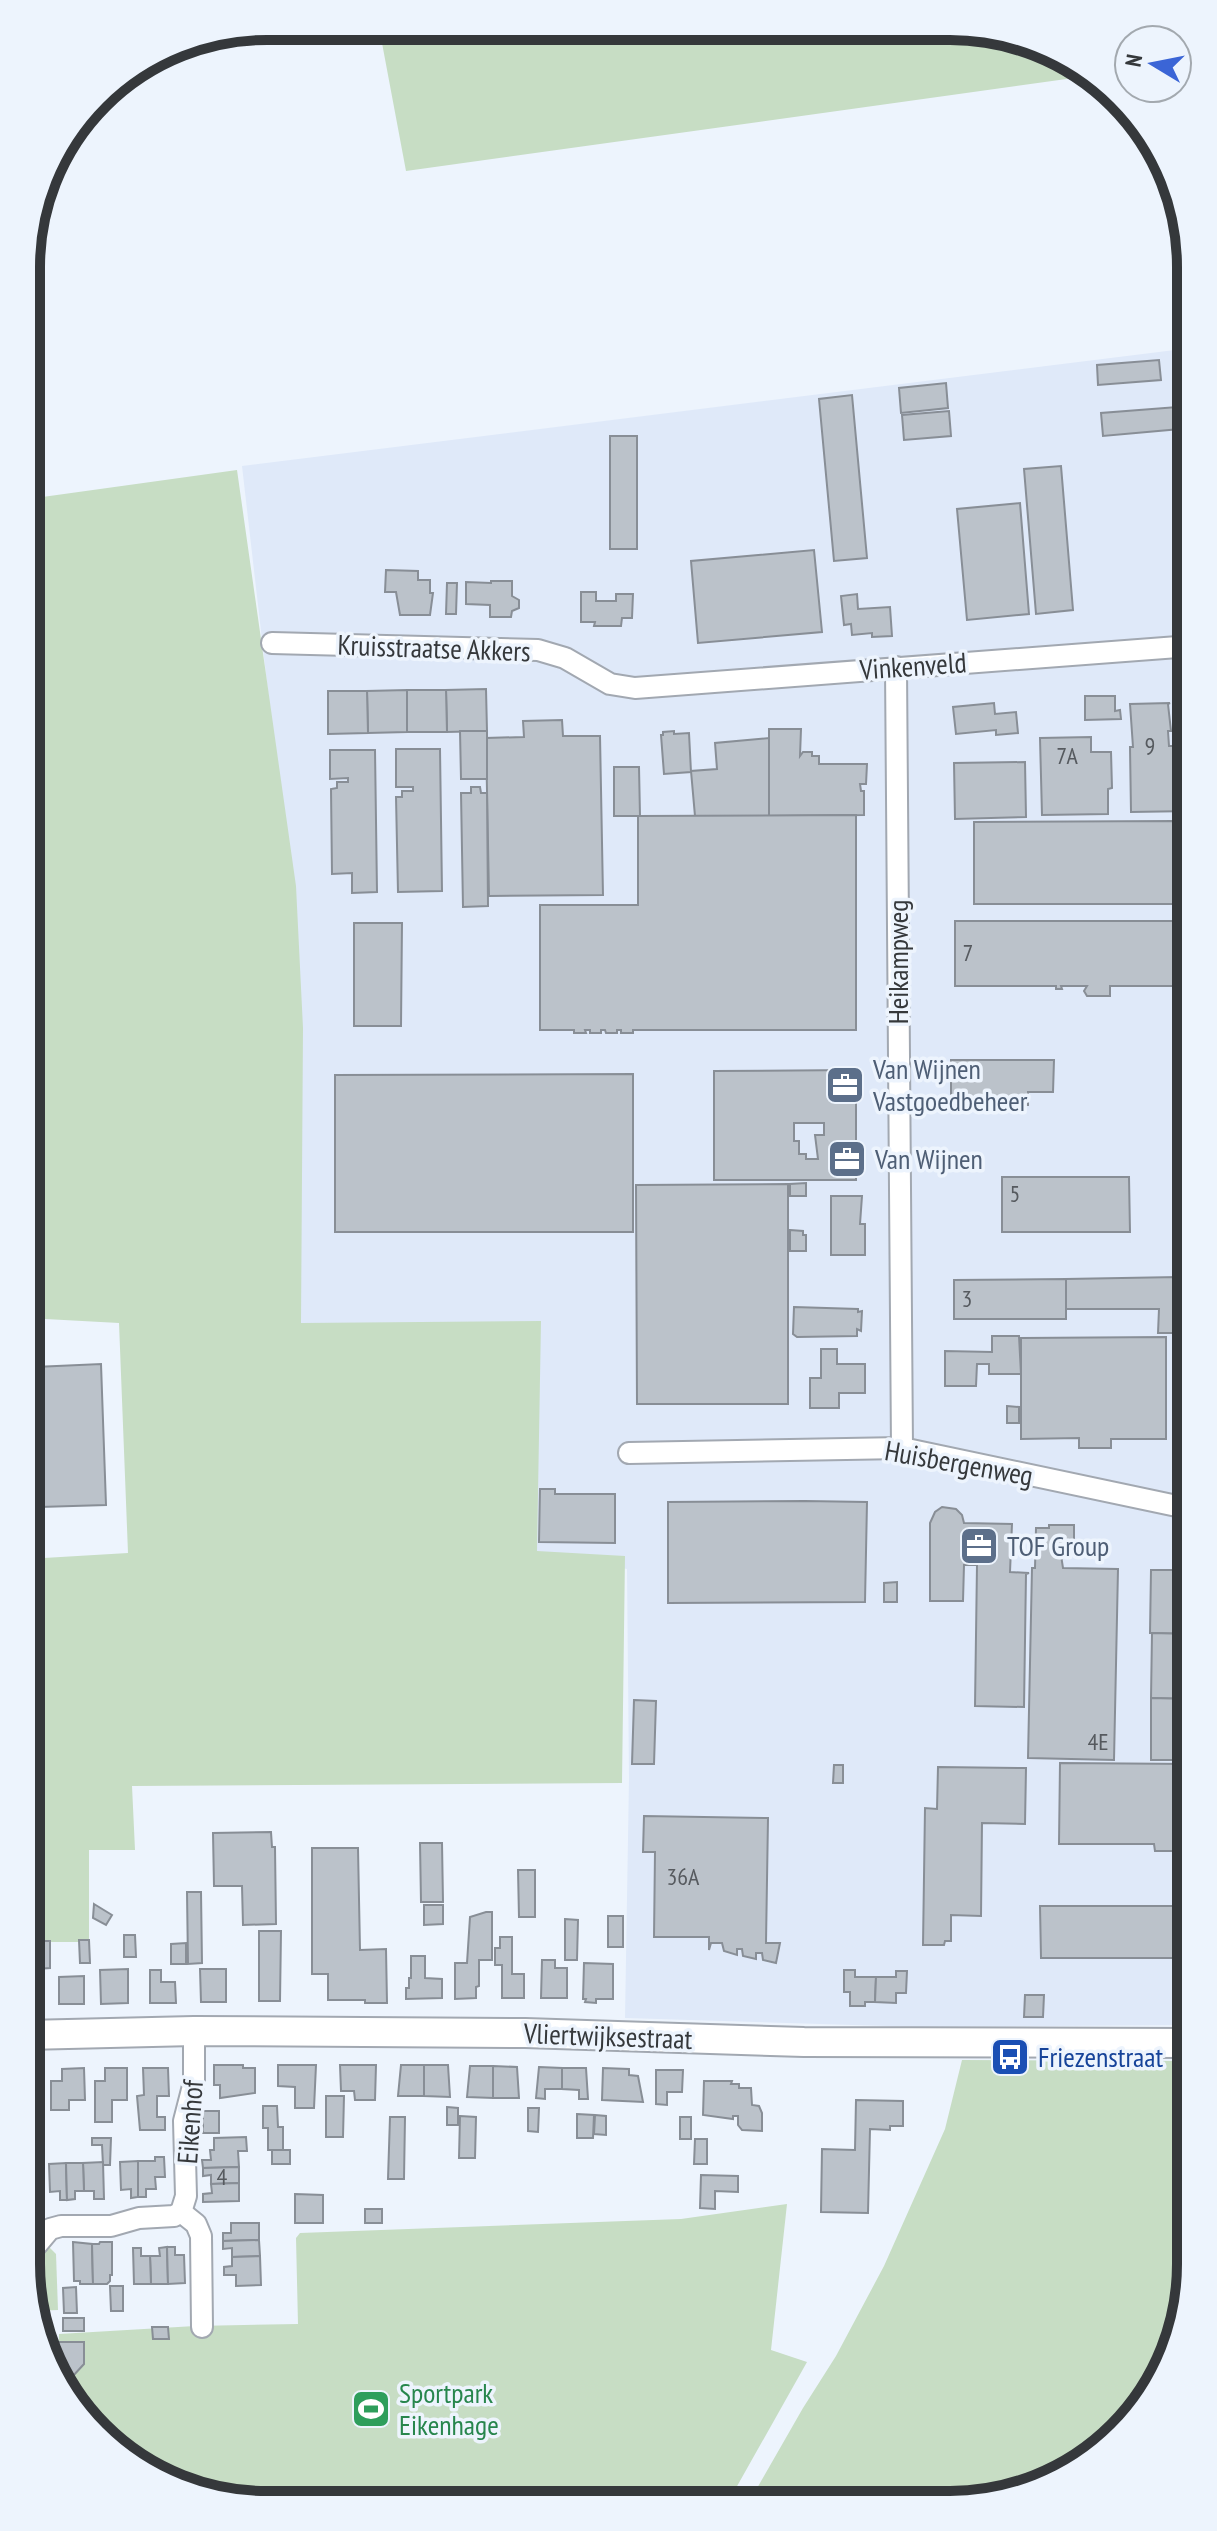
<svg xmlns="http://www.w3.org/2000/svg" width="1217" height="2531" viewBox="0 0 1217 2531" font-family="'PT Sans Narrow',sans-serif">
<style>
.built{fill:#dfe9f9}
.green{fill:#c7ddc4}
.building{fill:#bbc2ca;stroke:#888e96;stroke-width:2;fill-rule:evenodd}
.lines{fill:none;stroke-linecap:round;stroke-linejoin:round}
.street-casing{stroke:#a2a8b1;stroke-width:24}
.secondary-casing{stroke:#a2a8b1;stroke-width:32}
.street{stroke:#fff;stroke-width:20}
.secondary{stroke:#fff;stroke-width:28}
.labels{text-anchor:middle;stroke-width:7;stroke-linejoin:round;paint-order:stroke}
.number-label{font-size:24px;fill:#565a5f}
.street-label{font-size:28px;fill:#35383b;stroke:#edf4fd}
.service-label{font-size:28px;fill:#4e5e75;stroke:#edf4fd;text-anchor:start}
.transit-label{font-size:28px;fill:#164399;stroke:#edf4fd;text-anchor:start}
.leisure-label{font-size:28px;fill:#27864d;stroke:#edf4fd;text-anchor:start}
.rim{fill:none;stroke:#35383b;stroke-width:10}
</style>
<rect width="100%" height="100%" fill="#edf4fd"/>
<path class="built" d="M1191,348V2025L920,2027L625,2018L629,1778L627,1569L523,1550L296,1327L294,918L242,466Z"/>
<g class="green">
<path d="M379,27L996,31L1088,76L406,171Z"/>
<path d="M1166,172C1194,213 1191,281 1191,329L1187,330Z"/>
<path d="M237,470L296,886L303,1028L301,1323L541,1321L537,1551L625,1556L622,1783L132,1786L135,1850H89V1942H26L27,1559L128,1553L119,1323L27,1318L28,499Z"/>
<path d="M962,2060L1191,2061L1190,2280L1173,2356L1141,2411L1084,2464L1027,2492L950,2505L748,2504L803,2408L836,2356L884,2266L945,2129Z"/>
<path d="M787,2204L771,2350L807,2362L727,2504L235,2503L175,2486L109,2445L58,2370L59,2334L195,2326L298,2324L296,2238L300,2233L681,2219Z"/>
<path d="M47,2245L56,2254L58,2310L34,2311L26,2260Z"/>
</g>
<g class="building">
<path d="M1159,360L1161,380L1098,385L1097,365Z"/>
<path d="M946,383L948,408L901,413L899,388Z"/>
<path d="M852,395L867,558L834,561L819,399Z"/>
<path d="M1190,406L1191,428L1103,436L1101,413Z"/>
<path d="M949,411L951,436L904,440L902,415Z"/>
<rect x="610" y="436" width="27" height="113"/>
<path d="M1061,466L1073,610L1036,614L1024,469Z"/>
<path d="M1020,503L1029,614L967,620L957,509Z"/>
<path d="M814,550L822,632L698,643L691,561Z"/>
<path d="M386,570L418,571V580H430V593H433L430,615H400L396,592H385Z"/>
<path d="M491,581H512V596L519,600V608L512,611L511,617H490V605L466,604V582L491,583Z"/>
<path d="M447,583H457L456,614H446Z"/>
<path d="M581,592H596V601H616V594H633L632,618H622L621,626H594L595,622H581Z"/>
<path d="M857,594L858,609L890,607L892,636L872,637V633L852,635L851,624L844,625L841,596Z"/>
<path d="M486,689L487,731L447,732L446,690Z"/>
<path d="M407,690H446L447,732H407Z"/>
<path d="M407,690V732L368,733L367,691Z"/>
<path d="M367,691L368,733L328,734V691Z"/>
<path d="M1085,696H1115V711L1120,710L1121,719L1085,720Z"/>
<path d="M994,703L995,714L1016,712L1018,733L996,735V730L956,734L953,707Z"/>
<path d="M1170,703L1168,704L1171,731H1168L1169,746H1191V811L1131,812L1130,747H1133L1130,704Z"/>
<path d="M562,720L563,736H600L603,895L489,896L486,738L524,737L523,721Z"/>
<path d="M769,729H801L800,756L803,752H812V756H819V764H867L866,784H860L861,791H864V815L769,816Z"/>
<path d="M460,731H487V779H461Z"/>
<path d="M674,731V734L689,733L691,772L664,774L661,735H663V732Z"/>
<path d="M1091,737V752H1111L1112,788L1108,789V814L1042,815L1040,738Z"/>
<path d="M769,738V816H695L691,771L717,769L715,743Z"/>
<path d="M396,749H440L442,891L398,892L396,797H402V791H413V787H396Z"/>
<path d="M330,750H375L377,892L352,893V873L332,874L331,789L337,788V782H348V778L330,779Z"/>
<path d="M1025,762L1026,817L955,819L954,763Z"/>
<path d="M614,767H639L640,816H614Z"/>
<path d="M471,787H480L481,793H487L488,906L463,907L461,793H471Z"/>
<path d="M856,815V1030H633V1033H621V1030H617V1033H606L605,1030H601V1033H590V1030H585L586,1033H574V1030H540V905H638V816Z"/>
<path d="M1173,821L1174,904H974V822Z"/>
<path d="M1173,830H1191V904H1174Z"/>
<path d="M955,921H1191V986H1110V996H1087L1084,991L1087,986H1061L1062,989H1056V986H955Z"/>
<path d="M354,923H402L401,1026H354Z"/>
<path d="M951,1060H1054L1053,1092H1028V1105H951Z"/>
<path d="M856,1070V1180H714V1071ZM794,1123H824V1135H815L818,1159H806V1154H799V1141H794Z"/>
<path d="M633,1074V1232H335V1075Z"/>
<path d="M1002,1177H1129L1130,1232H1002Z"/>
<path d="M806,1183V1196H790V1184Z"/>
<path d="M788,1184V1404H637L636,1185Z"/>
<path d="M831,1196H862L860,1224H865V1255H831Z"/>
<path d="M790,1230L803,1231V1235H806V1251H790Z"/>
<path d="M1178,1277L1179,1333H1158L1159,1309H1066V1279Z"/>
<path d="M1066,1279V1319H954V1280Z"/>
<path d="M794,1307L858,1309V1312L862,1311L861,1331L857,1329V1336L797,1337L793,1334Z"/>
<path d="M992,1336H1019L1021,1374H989V1364H977L976,1386H945V1351L992,1352Z"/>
<path d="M1166,1337V1439H1111V1448H1079V1438L1021,1439V1338Z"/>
<path d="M821,1349H837V1364H865V1393H839V1408H810V1378H821Z"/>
<path d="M101,1364L106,1505L40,1507L35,1367Z"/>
<path d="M1007,1406L1019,1407V1423H1007Z"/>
<path d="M540,1489H555V1494H615V1543L539,1542Z"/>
<path d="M805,1501L867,1502L865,1602L668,1603V1502Z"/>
<path d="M942,1507L956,1509L962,1515L964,1523L1012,1524L1010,1572L1029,1573L1026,1574L1024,1707L975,1706L977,1565H964L963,1601H930V1523L935,1512Z"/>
<path d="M1049,1525H1074V1549H1060L1063,1568L1118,1569L1114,1760L1028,1758L1032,1568H1035L1036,1528H1049Z"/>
<path d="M1151,1570H1191V1634L1150,1633Z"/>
<path d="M897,1582V1602H884V1583Z"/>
<path d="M1152,1633L1191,1634V1699L1151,1698Z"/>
<path d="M1151,1698L1191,1699V1760H1151Z"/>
<path d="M634,1700L656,1701L654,1764H632Z"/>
<path d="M1060,1763L1191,1764V1851H1155L1154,1844H1059Z"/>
<path d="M834,1765H843V1783H833Z"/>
<path d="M938,1767L1026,1768L1025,1824L982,1823L981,1916L951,1915V1941H945L944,1945H923L925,1808L937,1809Z"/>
<path d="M644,1816L768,1818L766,1943H780L776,1963L763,1960L762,1953H756V1959L743,1956L742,1949H737V1955L724,1951L722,1943H711L709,1950V1937H654L655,1852H643Z"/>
<path d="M271,1832L272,1847H275L276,1924L243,1925L242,1886H214L213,1833Z"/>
<path d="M420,1843H442L443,1902H421Z"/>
<path d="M312,1848H358L360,1950L386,1949L387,2003H365V2000H328V1974H312Z"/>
<path d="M518,1870H535V1917H519Z"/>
<path d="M187,1892H201L202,1963L188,1964Z"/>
<path d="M94,1904L112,1915L106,1925L93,1918Z"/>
<path d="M424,1905H443V1924L424,1925Z"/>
<path d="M1040,1906H1191V1958H1041Z"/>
<path d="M486,1912H492V1960H479V1986L476,1987V1998L455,1999V1963H467L470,1917Z"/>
<rect x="608" y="1916" width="15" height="31"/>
<path d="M565,1919L578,1920L577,1960H565Z"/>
<path d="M259,1931H281L280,2001H259Z"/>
<path d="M124,1935H135L136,1957H124Z"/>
<path d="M500,1937H512V1974H524V1998H502V1965H495V1948H500Z"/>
<path d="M79,1940H89L90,1963H80Z"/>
<path d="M37,1941H50V1968L37,1969Z"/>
<path d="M186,1943V1964H171V1944Z"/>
<path d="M411,1956H425V1978L442,1979V1998L406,1999V1988H409V1978H411Z"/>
<path d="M542,1960H555V1968H567V1998H541Z"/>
<path d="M584,1963L613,1964V1999H596V2003L585,2002L586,1999H583Z"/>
<path d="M128,1969V2003L101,2004L100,1970Z"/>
<path d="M200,1969H226V2002H201Z"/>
<path d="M150,1970H161V1982H175L176,2003H150Z"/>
<path d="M844,1970H855V1977H876L875,2002H865V2006H850V1992H844Z"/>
<path d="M896,1971H907L906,1993H896V2003L875,2002L876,1977H896Z"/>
<path d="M39,1974L40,2005H26V1975Z"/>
<path d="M84,1976V2004H59V1977Z"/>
<path d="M1025,1995H1044L1043,2017H1024Z"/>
<path d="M214,2065H243V2068H255V2093L220,2098V2085H214Z"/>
<path d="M278,2065H316L314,2108H295V2087L278,2086Z"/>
<path d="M340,2065H376L375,2100H355L354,2091H341Z"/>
<path d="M401,2065H424V2096H398Z"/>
<path d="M424,2065H448L450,2097L424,2096Z"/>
<path d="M470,2066H493V2098L467,2097Z"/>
<path d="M493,2066L517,2067L519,2098H493Z"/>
<path d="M539,2067L562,2068V2089H545V2099L536,2098Z"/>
<path d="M84,2068L85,2100H69V2110H51V2081H62V2069Z"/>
<path d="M105,2068H127V2100H112V2122H95V2081H105Z"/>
<path d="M143,2068H168L169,2096H157V2117H165V2130H140L137,2096L144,2095Z"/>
<path d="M562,2068H586L588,2099H579V2090L562,2089Z"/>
<path d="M603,2068L629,2069V2075L638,2076L643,2102L602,2100Z"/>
<path d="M27,2070L39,2072V2092H29L30,2120H26Z"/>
<path d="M656,2070H683L682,2092H667V2105L656,2104Z"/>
<path d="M704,2081H732L731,2084H739V2088H751L752,2105L759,2106L762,2113V2131L742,2130L738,2125V2116H733V2119L703,2115Z"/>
<path d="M326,2096H344L343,2137H326Z"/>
<path d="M856,2100L903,2101V2126H890V2130L870,2129L868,2213L821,2212L822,2149L855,2150Z"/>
<path d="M263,2106H277L278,2127H283V2150H268V2128H263Z"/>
<path d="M447,2107L458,2108V2125H447Z"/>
<path d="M528,2108H539L538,2132L528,2131Z"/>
<rect x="203" y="2111" width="16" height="22"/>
<path d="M577,2114L594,2115L593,2138H577Z"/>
<path d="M595,2115L606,2116V2135L594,2134Z"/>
<path d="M460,2116L476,2117L475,2158H459Z"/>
<path d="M390,2117H405L404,2179H388Z"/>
<rect x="680" y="2117" width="11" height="22"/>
<path d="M246,2137L247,2151H238L239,2167L203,2168L202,2160H211L210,2150H214V2138Z"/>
<path d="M92,2138H111L110,2165H103L102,2145H92Z"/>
<path d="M695,2139H707V2164H694Z"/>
<rect x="272" y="2150" width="18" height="14"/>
<path d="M155,2157H164L165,2177H155L156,2189H146V2197H138V2161H155Z"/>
<path d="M138,2161V2197L131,2198V2189L121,2190L120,2162Z"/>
<path d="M103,2162L104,2199H94V2191H84L83,2163Z"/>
<path d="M66,2163L67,2200H60V2191L50,2192L49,2164Z"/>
<path d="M66,2163H83L84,2191H75V2199L67,2200Z"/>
<path d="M239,2167V2183L211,2184V2175L203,2176V2168Z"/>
<path d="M701,2175L738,2176V2192L715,2191V2209L700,2208Z"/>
<path d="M239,2183V2201L203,2202V2194L212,2193L211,2184Z"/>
<path d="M295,2194L323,2195V2223H295Z"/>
<rect x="365" y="2209" width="17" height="14"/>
<path d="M231,2223H259V2240L223,2241V2233H231Z"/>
<path d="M259,2240L260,2256L232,2257V2248L223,2249V2241Z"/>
<path d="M73,2242L92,2244L93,2284H80V2281H74Z"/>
<path d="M100,2242H112V2275H110V2281L107,2284H93L92,2244H99Z"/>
<path d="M167,2247L168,2284H151L150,2256H160L159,2248Z"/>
<path d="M167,2247H175V2255H184L185,2283L168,2284Z"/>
<path d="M133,2248H141V2256H150L151,2284H134Z"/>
<path d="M260,2256L261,2285L236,2286V2275H224V2267L232,2266V2257Z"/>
<path d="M110,2286H123V2311H111Z"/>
<path d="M76,2287L77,2313H64L63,2288Z"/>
<path d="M35,2317H46L47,2342H84V2364L73,2376H62L39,2341Z"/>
<rect x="63" y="2318" width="21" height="13"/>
<path d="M152,2327H168L169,2339H153Z"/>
</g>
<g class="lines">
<defs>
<g id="street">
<path d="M272,643L538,650L565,658L610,684L635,688L1191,646"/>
<path d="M896,667L902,1448"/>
<path d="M629,1453L902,1448L1191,1509"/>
<path d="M181,2212L196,2224L201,2236L202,2327"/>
<path d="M26,2252L34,2248L50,2229L61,2226H111L139,2218L174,2216L181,2212L186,2196L184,2121L194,2082V2031"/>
</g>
<path id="secondary" d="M26,2035L194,2031L525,2033L804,2042L1191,2043"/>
</defs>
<use href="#street" class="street-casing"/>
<use href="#secondary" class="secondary-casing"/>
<use href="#street" class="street"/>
<use href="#secondary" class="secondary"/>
</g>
<defs>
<symbol id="office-square" viewBox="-11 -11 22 22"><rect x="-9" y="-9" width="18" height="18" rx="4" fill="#5c6f8a" stroke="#edf4fd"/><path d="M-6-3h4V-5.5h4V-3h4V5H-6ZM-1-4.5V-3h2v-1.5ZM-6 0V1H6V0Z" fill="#fff"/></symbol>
<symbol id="bus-square" viewBox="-11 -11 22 22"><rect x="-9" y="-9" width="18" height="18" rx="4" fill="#1a4fb4" stroke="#edf4fd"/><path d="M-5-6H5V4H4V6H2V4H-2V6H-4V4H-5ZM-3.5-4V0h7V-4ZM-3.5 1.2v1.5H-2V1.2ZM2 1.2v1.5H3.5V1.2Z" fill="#fff"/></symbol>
<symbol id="stadium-square" viewBox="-11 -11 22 22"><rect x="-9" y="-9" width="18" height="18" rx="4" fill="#2e9e5b" stroke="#edf4fd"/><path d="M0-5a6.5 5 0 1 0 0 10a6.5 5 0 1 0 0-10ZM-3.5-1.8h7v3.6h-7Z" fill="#fff"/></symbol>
</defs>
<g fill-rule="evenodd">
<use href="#office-square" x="823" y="1063" width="44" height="44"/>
<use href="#office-square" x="825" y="1137" width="44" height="44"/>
<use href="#office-square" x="957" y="1524" width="44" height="44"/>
<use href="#bus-square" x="988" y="2035" width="44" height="44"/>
<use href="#stadium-square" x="349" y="2387" width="44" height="44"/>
</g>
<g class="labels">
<g class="number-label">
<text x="1150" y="754">9</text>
<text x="1067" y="764">7A</text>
<text x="968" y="961">7</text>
<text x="1015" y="1202">5</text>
<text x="967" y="1307">3</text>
<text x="1098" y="1750">4E</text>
<text x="683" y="1885">36A</text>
<text x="222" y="2185">4</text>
</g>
<g class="street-label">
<text transform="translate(434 648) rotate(2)" y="10">Kruisstraatse Akkers</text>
<text transform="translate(913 666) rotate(-4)" y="10">Vinkenveld</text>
<text transform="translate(898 962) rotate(-90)" y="10">Heikampweg</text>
<text transform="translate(959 1463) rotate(10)" y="10">Huisbergenweg</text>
<text transform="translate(608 2036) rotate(2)" y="10">Vliertwijksestraat</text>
<text transform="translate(190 2122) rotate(-86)" y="10">Eikenhof</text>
</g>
<g class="service-label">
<text x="873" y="1079">Van Wijnen<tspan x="873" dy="32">Vastgoedbeheer</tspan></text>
<text x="875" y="1169">Van Wijnen</text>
<text x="1007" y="1556">TOF Group</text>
</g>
<g class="transit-label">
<text x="1038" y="2067">Friezenstraat</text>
</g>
<g class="leisure-label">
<text x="399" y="2403">Sportpark<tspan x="399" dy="32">Eikenhage</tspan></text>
</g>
</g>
<path d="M0 0H1217V2531H0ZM267 40H950A227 227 0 0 1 1177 267V2264A227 227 0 0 1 950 2491H267A227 227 0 0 1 40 2264V267A227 227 0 0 1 267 40Z" fill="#edf4fd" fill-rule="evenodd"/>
<path class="rim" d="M267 40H950A227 227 0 0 1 1177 267V2264A227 227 0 0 1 950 2491H267A227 227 0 0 1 40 2264V267A227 227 0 0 1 267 40Z"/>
<g transform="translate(1153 64) rotate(280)"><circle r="38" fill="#edf4fd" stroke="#a3a9af" stroke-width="2"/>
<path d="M0-6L14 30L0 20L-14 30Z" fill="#3b65d6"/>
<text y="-12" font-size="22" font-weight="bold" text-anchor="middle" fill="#35383b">N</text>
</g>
</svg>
